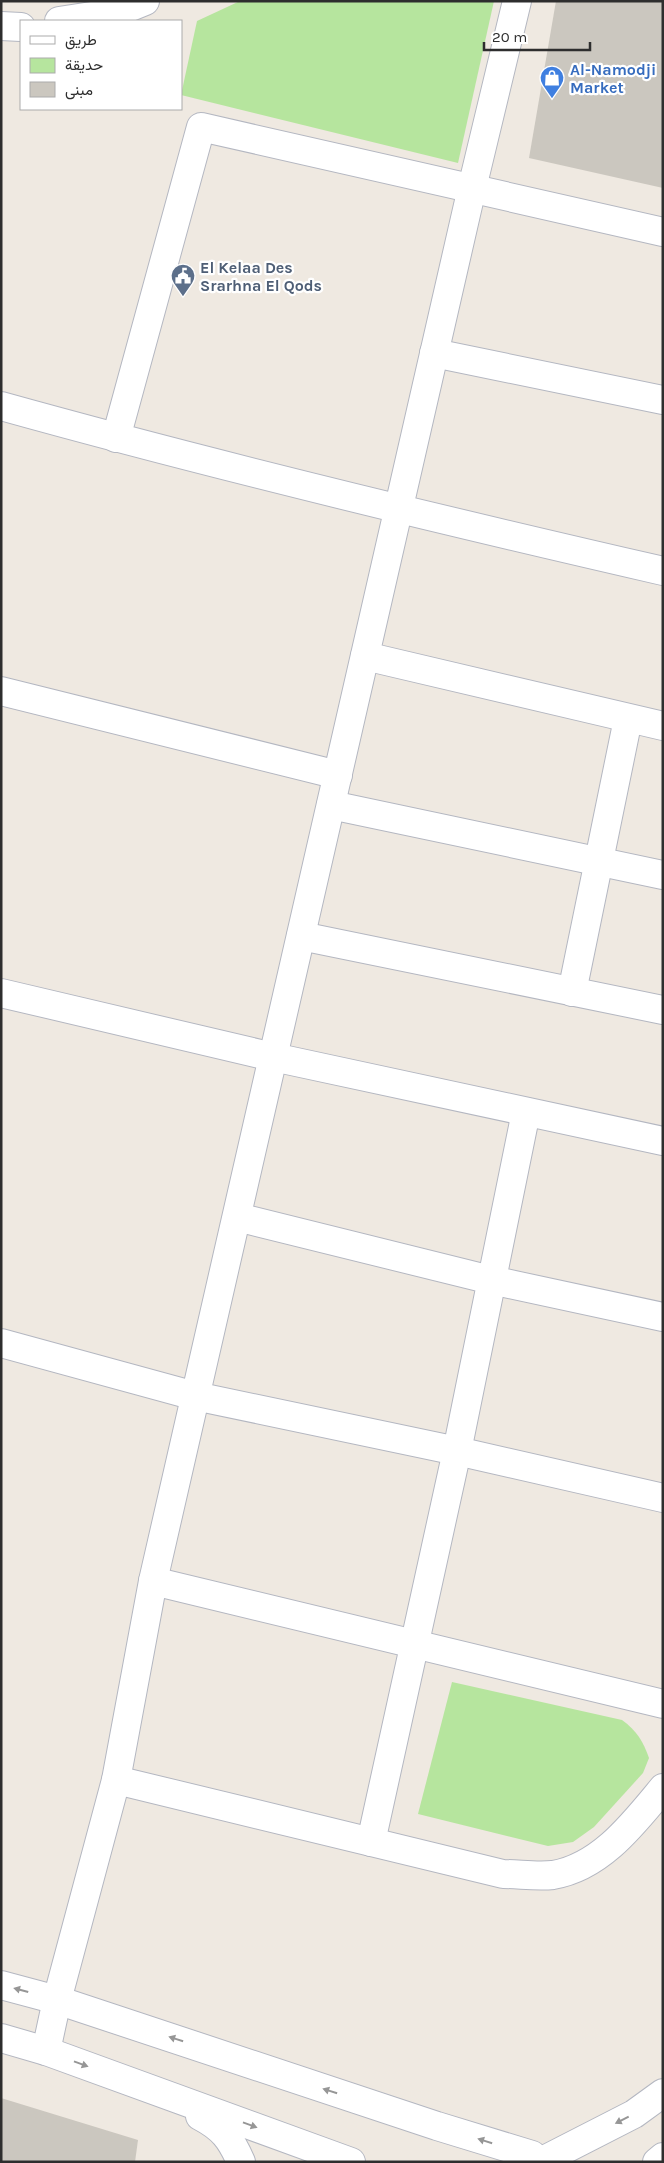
<svg xmlns="http://www.w3.org/2000/svg" width="664" height="2163" viewBox="0 0 664 2163" font-family="Karla,Vazirmatn,sans-serif">
<style>
.green{fill:#b6e59e}
.building{fill:#cbc7bf}
.lines{fill:none;stroke-linecap:round;stroke-linejoin:round}
.minor-casing{stroke:#b4b7c1;stroke-width:30}
.secondary-casing{stroke:#b4b7c1;stroke-width:30}
.minor{stroke:#fff;stroke-width:28}
.secondary{stroke:#fff;stroke-width:28}
.oneway{fill:#969696}
.labels{text-anchor:middle;stroke-width:4.5;stroke-linejoin:round;paint-order:stroke}
.shop-label{font-size:16px;font-weight:bold;fill:#366cbe;stroke:#fff;text-anchor:start}
.service-label{font-size:16px;font-weight:bold;fill:#4e5e75;stroke:#fff;text-anchor:start}
</style>
<rect width="100%" height="100%" fill="#efe9e1"/>
<g class="green">
<path d="M240,1H494L458,163L181,95L197,21Z"/>
<path d="M452,1682L622,1720C637,1731 643,1741 649,1758L643,1773L594,1827L573,1842L548,1846L418,1814Z"/>
</g>
<g class="building">
<path d="M556,1H663V188L529,158Z"/>
<path d="M1,2098L138,2140L135,2162H1Z"/>
</g>
<g class="lines">
<defs>
<g id="minor">
<path d="M59,21L118,12L145,1"/>
<path d="M1,26L21,27"/>
<path d="M434,353L663,400"/>
<path d="M1,406C220,467 441,520 663,571"/>
<path d="M116,438L201,127L663,232"/>
<path d="M365,656L663,726"/>
<path d="M1,691L338,775"/>
<path d="M331,805L663,875"/>
<path d="M301,936L663,1010"/>
<path d="M572,992L628,719"/>
<path d="M1,993L273,1057L663,1141"/>
<path d="M237,1217L491,1280L663,1317"/>
<path d="M1,1343L195,1396L457,1451L663,1498"/>
<path d="M153,1581L663,1704"/>
<path d="M116,1780L503,1874C519,1874 537,1877 553,1875C601,1867 634,1823 663,1788"/>
<path d="M371,1842L457,1451L526,1112"/>
<path d="M46,2051L57,2000L116,1780L153,1581L472,188L517,1"/>
</g>
<g id="secondary">
<path d="M1,1985L57,2000L437,2126L532,2155"/>
<path d="M1,2038L46,2051L351,2162"/>
<path d="M200,2116C223,2128 231,2139 241,2162"/>
<path d="M548,2158L634,2114L663,2093"/>
<path d="M657,2162L663,2157"/>
</g>
</defs>
<use href="#minor" class="minor-casing"/>
<use href="#secondary" class="secondary-casing"/>
<use href="#minor" class="minor"/>
<use href="#secondary" class="secondary"/>
</g>
<defs><path id="oneway-solid" d="M-6-.8H1V-3.2L6.5 0L1 3.2V.8H-6Z" transform="scale(1.25)"/></defs>
<g class="oneway">
<use href="#oneway-solid" transform="translate(21 1990) rotate(-165)"/>
<use href="#oneway-solid" transform="translate(176 2039) rotate(-162)"/>
<use href="#oneway-solid" transform="translate(81 2064) rotate(20)"/>
<use href="#oneway-solid" transform="translate(330 2091) rotate(-162)"/>
<use href="#oneway-solid" transform="translate(622 2120) rotate(153)"/>
<use href="#oneway-solid" transform="translate(250 2125) rotate(20)"/>
<use href="#oneway-solid" transform="translate(485 2141) rotate(-163)"/>
</g>
<defs>
<symbol id="shop-pin" viewBox="-11 -11 22 30"><path d="M0 17L-7.5 6A9.5 9.5 0 1 1 7.5 6Z" fill="#3f7fe0" stroke="#fff"/><path d="M-5-2.5h2.3a2.7 3.5 0 0 1 5.4 0H5L5.5 6h-11ZM-1.5-2.5h3a1.5 2.3 0 0 0-3 0Z" fill="#fff"/></symbol>
<symbol id="civic-pin" viewBox="-11 -11 22 30"><path d="M0 17L-7.5 6A9.5 9.5 0 1 1 7.5 6Z" fill="#5c6f8a" stroke="#fff"/><path d="M-.6-6.5H3V-4.5H.6V-3L4-1V1h2V6H-6V1h2V-1L-.6-3ZM-1.2 2.5V6h2.4V2.5Z" fill="#fff"/></symbol>
</defs>
<g fill-rule="evenodd">
<use href="#shop-pin" x="538" y="64" width="28" height="38"/>
<use href="#civic-pin" x="169" y="262" width="28" height="38"/>
</g>
<g class="labels">
<g class="shop-label">
<text x="570" y="75">Al-Namodji<tspan x="570" dy="18">Market</tspan></text>
</g>
<g class="service-label">
<text x="200" y="273">El Kelaa Des<tspan x="200" dy="18">Srarhna El Qods</tspan></text>
</g>
</g>
<rect width="664" height="2163" fill="none" stroke="#2e2e2e" stroke-width="5"/>
<rect x="20" y="20" width="162" height="90" fill="#ffffff" stroke="#ababab"/>
<rect x="30" y="36" width="25" height="8" fill="#ffffff" stroke="#ababab"/>
<text x="65" y="45" font-size="15" fill="#2e2e2e">طريق</text>
<rect x="30" y="58" width="25" height="15" fill="#b6e59e" stroke="#ababab"/>
<text x="65" y="70" font-size="15" fill="#2e2e2e">حديقة</text>
<rect x="30" y="82" width="25" height="15" fill="#cbc7bf" stroke="#ababab"/>
<text x="65" y="95" font-size="15" fill="#2e2e2e">مبنى</text>
<path d="M484 42v8h106v-8" fill="none" stroke="#2e2e2e" stroke-width="2.5"/>
<text x="492" y="42" font-size="15" fill="#2e2e2e" stroke="#ffffff" stroke-width="4" paint-order="stroke">20 m</text>
</svg>
